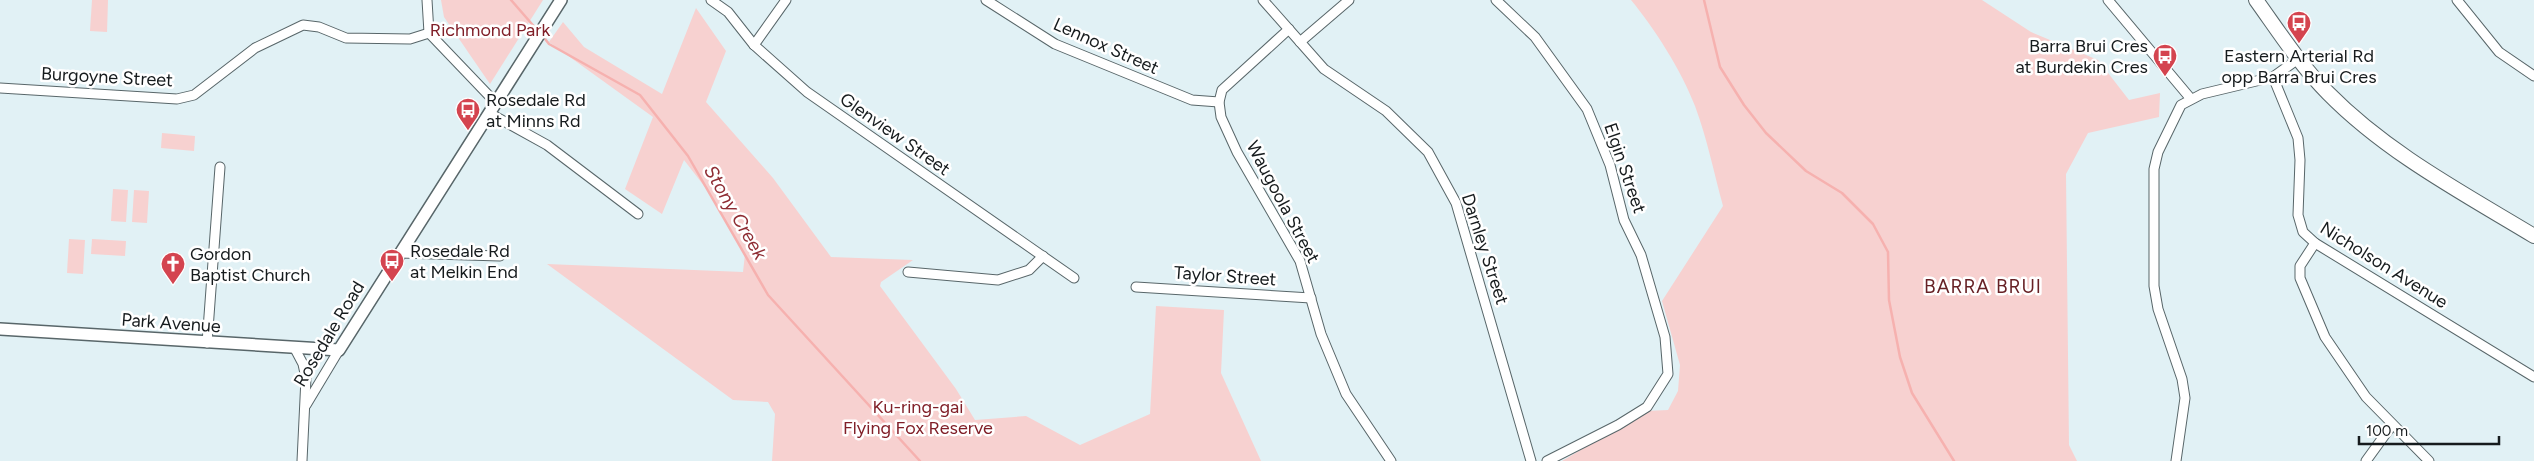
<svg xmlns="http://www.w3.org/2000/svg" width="2534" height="461" viewBox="0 0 2534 461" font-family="Figtree,sans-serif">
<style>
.green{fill:#f7d1d0}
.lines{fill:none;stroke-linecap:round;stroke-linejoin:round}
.stream{stroke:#f6b1af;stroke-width:2.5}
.minor-casing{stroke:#586669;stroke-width:11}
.tertiary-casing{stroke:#586669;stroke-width:14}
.secondary-casing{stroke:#586669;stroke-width:16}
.minor{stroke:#fff;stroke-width:9}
.tertiary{stroke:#fff;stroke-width:11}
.secondary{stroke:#fff;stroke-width:14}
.labels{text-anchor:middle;stroke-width:5;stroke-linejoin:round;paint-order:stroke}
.park-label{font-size:18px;fill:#801f28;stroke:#fff}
.street-label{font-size:18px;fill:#161b1d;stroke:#fff}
.poi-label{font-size:18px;fill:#161b1d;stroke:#fff;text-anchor:start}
.water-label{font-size:19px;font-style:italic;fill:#8f2d34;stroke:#fff}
.neighbourhood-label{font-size:19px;letter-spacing:1px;fill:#672125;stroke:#fff}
</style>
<rect width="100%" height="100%" fill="#e1f1f5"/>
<g class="green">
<path d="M92,0H108L107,32L90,31Z"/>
<path d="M441,0H543L490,84L444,17Z"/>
<path d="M1631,0H1982L2031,32L2098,60L2129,100L2160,93L2159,117L2088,133L2066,174L2069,445L2077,461H1562L1646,411L1668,410L1678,391L1680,365L1662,301L1723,206C1714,173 1707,138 1695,106C1681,70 1655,29 1631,0Z"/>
<path d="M696,8L726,51L706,102L773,178L831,257L913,260L881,282L880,286L956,389L975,420L1026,416L1080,445L1150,414L1156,306L1224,310L1221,373L1261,461H772L775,414L768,402L733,400L547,264L743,272L745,254L708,191L684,160L662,214L625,189L653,117L549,42L563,22L584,47L662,94Z"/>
<path d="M162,133L195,136L194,151L161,148Z"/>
<path d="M113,189L128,190L126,222L111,221Z"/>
<path d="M134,190L149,191L147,223L132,222Z"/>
<path d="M69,239L85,240L83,274L67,273Z"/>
<path d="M92,239L126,241L125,256L91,254Z"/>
</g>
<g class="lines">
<g class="stream">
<path d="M511,0L538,31"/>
<path d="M1704,0L1720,67L1744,105L1766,133L1806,171L1842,193L1873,224L1888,252L1889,300L1900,357L1912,393L1954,461"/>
<path d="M542,35L549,44L640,95L688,156L768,295L920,461"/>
</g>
<defs>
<g id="minor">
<path d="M427,0L429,33L495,102"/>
<path d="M711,0L728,12L754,45L807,92L1074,278"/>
<path d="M986,0L1055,44L1192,100L1219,102"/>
<path d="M1263,0L1324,69L1386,111L1428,152L1456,203L1531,461"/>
<path d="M1496,0L1535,37L1587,109L1610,165L1624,220L1641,255L1665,337L1668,374L1647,407L1618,425L1547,461"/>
<path d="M2108,0L2191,99"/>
<path d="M2457,0L2499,52L2534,76"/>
<path d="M1289,29L1222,90L1219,102L1221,117L1237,152L1300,261L1321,334L1346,394L1391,461"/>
<path d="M1300,42L1349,0"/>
<path d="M754,45L786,0"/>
<path d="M2273,77L2298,138L2300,160L2298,215L2303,232L2315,243L2534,377"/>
<path d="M0,88L177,99L194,95L255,48L303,25L319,27L346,38L410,39L429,33"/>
<path d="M489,113L547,145L638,214"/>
<path d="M2315,243L2300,266V278L2325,337L2366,397L2429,461"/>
<path d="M400,253L500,256"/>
<path d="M908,272L998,280L1029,270L1043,256"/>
<path d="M1136,287L1311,298"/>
<path d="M207,343L220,167"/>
<path d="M294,347L303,364L306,378L302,461"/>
<path d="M306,405L339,350"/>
<path d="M2176,461L2185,398L2182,379L2158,309L2154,286V169L2158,152L2181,105L2202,94L2273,77L2298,59"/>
<path d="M2366,461L2392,425"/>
</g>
<path id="tertiary" d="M0,329L339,350L561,0"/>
<path id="secondary" d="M2256,0C2279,32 2300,65 2328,93C2387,153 2463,193 2534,236"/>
</defs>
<use href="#minor" class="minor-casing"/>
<use href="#tertiary" class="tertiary-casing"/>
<use href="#secondary" class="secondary-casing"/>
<use href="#minor" class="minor"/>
<use href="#tertiary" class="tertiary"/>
<use href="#secondary" class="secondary"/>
</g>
<defs>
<symbol id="bus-pin" viewBox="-11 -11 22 30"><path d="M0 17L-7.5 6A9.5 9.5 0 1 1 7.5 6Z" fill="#d4444f" stroke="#fff"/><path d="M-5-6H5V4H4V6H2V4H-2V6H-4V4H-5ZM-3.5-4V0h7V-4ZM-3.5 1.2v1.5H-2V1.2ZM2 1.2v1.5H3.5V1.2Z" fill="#fff"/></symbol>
<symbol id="church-pin" viewBox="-11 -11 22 30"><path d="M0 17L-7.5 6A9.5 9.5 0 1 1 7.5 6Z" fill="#d4444f" stroke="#fff"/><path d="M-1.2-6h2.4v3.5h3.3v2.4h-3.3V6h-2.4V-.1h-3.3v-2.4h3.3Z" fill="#fff"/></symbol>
</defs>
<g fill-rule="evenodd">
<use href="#bus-pin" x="2285" y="9" width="28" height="38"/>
<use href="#bus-pin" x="2151" y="42" width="28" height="38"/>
<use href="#bus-pin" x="454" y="96" width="28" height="38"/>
<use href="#bus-pin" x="378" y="247" width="28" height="38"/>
<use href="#church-pin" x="159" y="250" width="28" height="38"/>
</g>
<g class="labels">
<g class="park-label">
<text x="490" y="36">Richmond Park</text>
<text x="918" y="413">Ku-ring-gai<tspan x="918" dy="21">Flying Fox Reserve</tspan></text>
</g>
<g class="street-label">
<text transform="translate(1106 46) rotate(24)" y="6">Lennox Street</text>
<text transform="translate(107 77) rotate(3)" y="6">Burgoyne Street</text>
<text transform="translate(895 134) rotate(35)" y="6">Glenview Street</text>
<text transform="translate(1625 168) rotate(71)" y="6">Elgin Street</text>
<text transform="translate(1283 202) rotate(62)" y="6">Waugoola Street</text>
<text transform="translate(1485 249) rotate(72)" y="6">Darnley Street</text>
<text transform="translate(2384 265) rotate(32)" y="6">Nicholson Avenue</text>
<text transform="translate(1225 276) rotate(4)" y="6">Taylor Street</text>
<text transform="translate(171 323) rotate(4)" y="6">Park Avenue</text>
<text transform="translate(329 334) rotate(-59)" y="6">Rosedale Road</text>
</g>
<g class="poi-label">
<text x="2148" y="52" text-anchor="end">Barra Brui Cres<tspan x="2148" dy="21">at Burdekin Cres</tspan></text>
<text x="2299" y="62" text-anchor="middle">Eastern Arterial Rd<tspan x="2299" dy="21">opp Barra Brui Cres</tspan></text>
<text x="486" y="106">Rosedale Rd<tspan x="486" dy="21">at Minns Rd</tspan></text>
<text x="410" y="257">Rosedale Rd<tspan x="410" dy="21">at Melkin End</tspan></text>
<text x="190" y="260">Gordon<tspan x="190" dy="21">Baptist Church</tspan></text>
</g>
<g class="water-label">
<text transform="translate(736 212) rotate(60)" y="7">Stony Creek</text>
</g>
<g class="neighbourhood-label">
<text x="1983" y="293">BARRA BRUI</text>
</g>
</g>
<path d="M2359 436v8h140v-8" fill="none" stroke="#161b1d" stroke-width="2.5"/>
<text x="2366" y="436" font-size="15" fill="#161b1d" stroke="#ffffff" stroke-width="4" paint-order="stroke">100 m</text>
</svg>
